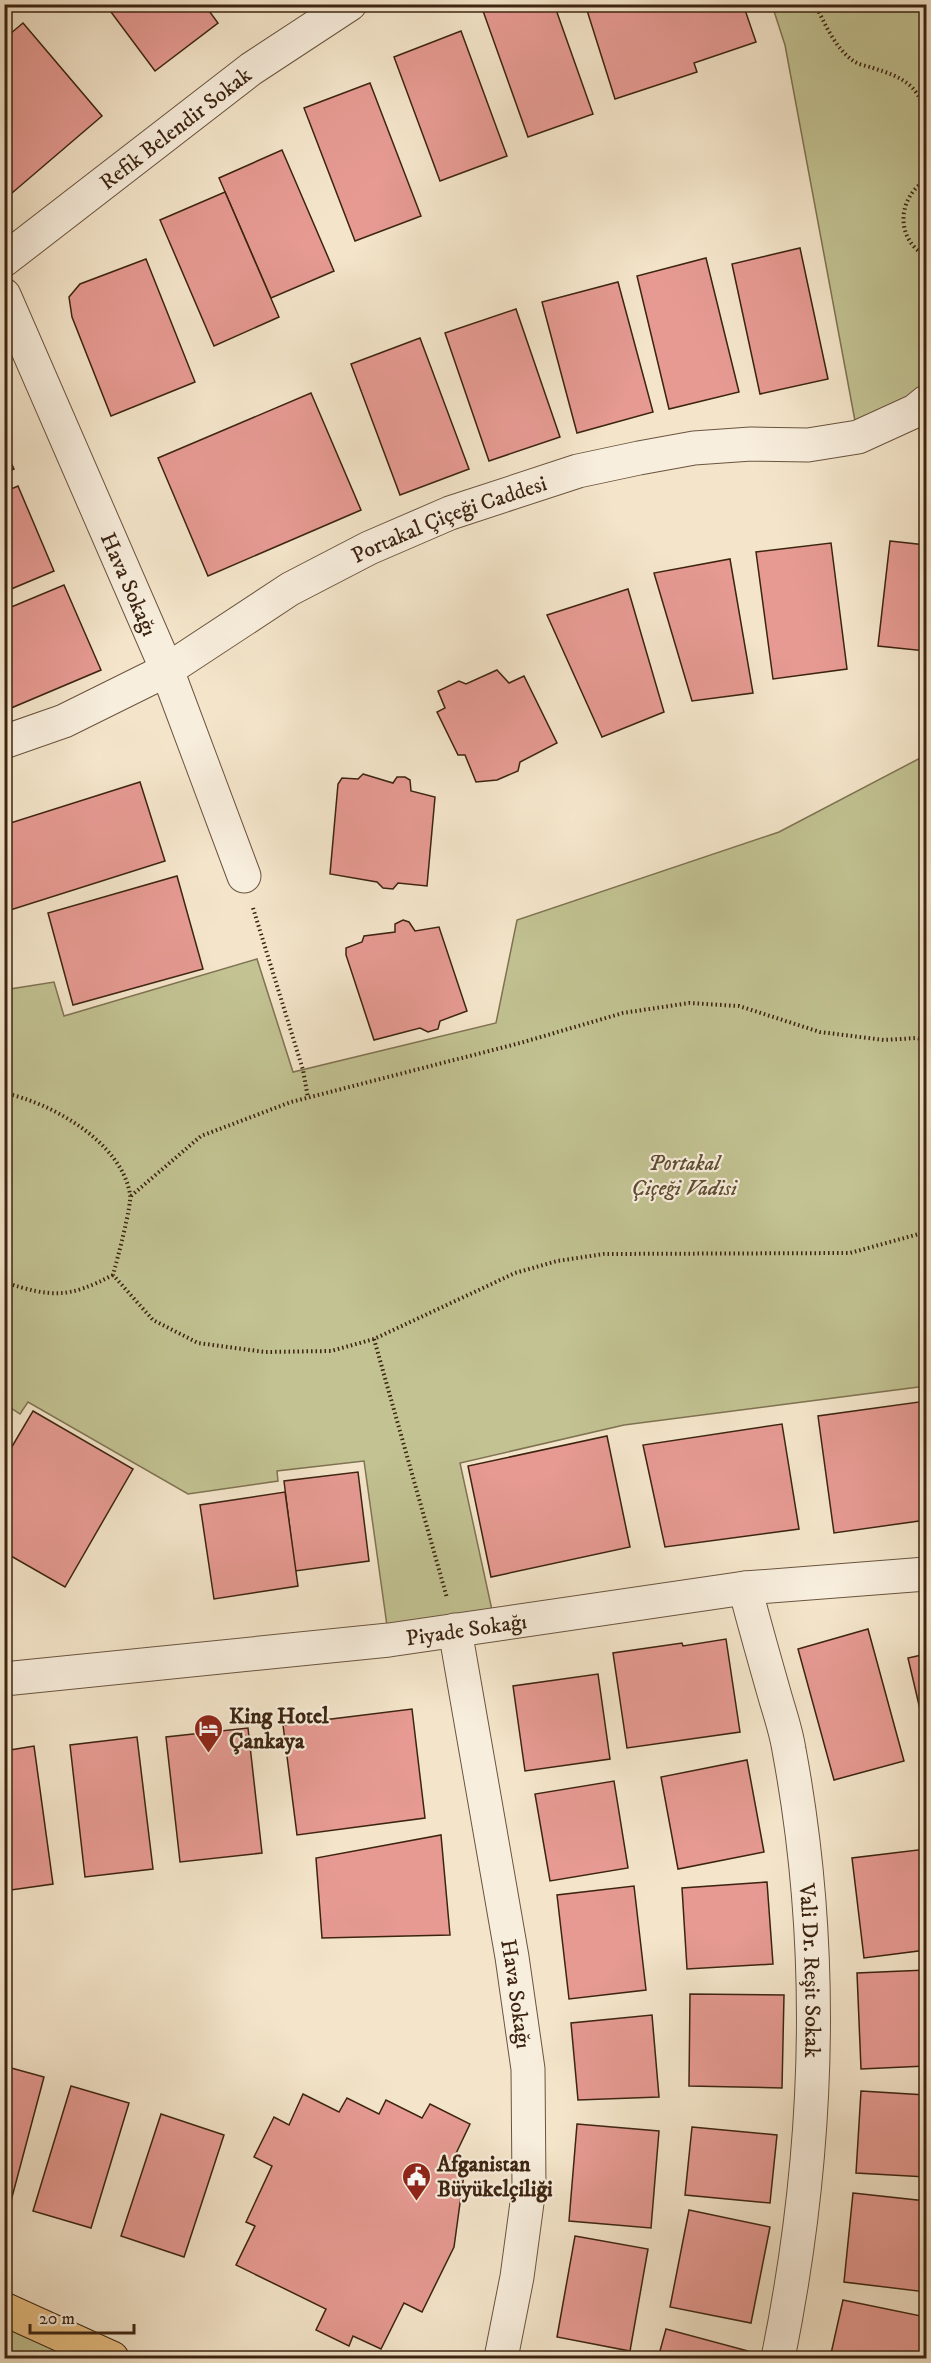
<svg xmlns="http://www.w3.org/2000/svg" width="931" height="2363" viewBox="0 0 931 2363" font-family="'IM FELL DW Pica',serif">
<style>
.green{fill:#c2c292;stroke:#7f7352;stroke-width:1.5}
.building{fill:#e69a92;stroke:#3c2411;stroke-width:1.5}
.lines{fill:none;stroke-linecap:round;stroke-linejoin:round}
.street-casing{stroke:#6a543f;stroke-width:35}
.primary-casing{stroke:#3c2411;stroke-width:35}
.path{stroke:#3c2411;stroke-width:4;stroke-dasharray:1.5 3;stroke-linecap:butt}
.street{stroke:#f8eedd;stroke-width:33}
.primary{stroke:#eac285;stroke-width:33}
.labels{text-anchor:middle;stroke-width:4.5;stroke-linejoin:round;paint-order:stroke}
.street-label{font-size:22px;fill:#3c2411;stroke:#f8eedd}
.park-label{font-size:22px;font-style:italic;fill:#5e4c31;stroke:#f8eedd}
.poi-label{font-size:22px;font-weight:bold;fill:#3c2411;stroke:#f8eedd;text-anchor:start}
</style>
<rect width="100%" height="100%" fill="#f4e5ca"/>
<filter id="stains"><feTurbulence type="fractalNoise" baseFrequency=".00333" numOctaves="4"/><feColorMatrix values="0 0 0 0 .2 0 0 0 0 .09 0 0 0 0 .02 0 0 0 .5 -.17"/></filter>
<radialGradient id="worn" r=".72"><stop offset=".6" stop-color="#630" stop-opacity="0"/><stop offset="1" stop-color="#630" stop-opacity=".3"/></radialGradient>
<g class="green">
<path d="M772,5H926V402L858,437L785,45Z"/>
<path d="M926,755V1386L624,1425L460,1463L495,1624L389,1640L364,1461L277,1471L278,1481L188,1494L28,1402L20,1414L5,1404L4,990L54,982L64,1016L257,959L293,1072L496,1023L517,920L779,832Z"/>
<path d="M4,2309L112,2358H5Z"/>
</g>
<g class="building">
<path d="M105,4H204L218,23L155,71Z"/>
<path d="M502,4H554L593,114L528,137L483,11Z"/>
<path d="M585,4H743L756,42L694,63L697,72L615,99Z"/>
<path d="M23,23L102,116L5,199L4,39Z"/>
<path d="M461,31L507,156L440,181L394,57Z"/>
<path d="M370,83L421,216L355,241L304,108Z"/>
<path d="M282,150L334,271L271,298L219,178Z"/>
<path d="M225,192L279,317L214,346L160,220Z"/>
<path d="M800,248L828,379L760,394L732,264Z"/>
<path d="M706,258L739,392L669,409L637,276Z"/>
<path d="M146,259L195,382L111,416L72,317L69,297L80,284Z"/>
<path d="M618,282L653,412L577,433L542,302Z"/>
<path d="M516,309L560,437L489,461L445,333Z"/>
<path d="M420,338L469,469L400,495L351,364Z"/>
<path d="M311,393L361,510L208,576L158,458Z"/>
<path d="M4,447L14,469L4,473Z"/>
<path d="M18,486L54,571L4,592V492Z"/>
<path d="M890,541L926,545V651L878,646Z"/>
<path d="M831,543L847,669L773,679L756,552Z"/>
<path d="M730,559L753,693L692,701L654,573Z"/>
<path d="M64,585L101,670L4,711V610Z"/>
<path d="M628,589L664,712L602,737L547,615Z"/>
<path d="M497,670L509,683L524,676L557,743L520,762L518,771L497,780L476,782L465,755H458L437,712L445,708L438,691L459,681L466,684Z"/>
<path d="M363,774L393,783L397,777H405L410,780L411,791L435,797L427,886L398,883L393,889L383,888L377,882L330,874L338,784L342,778L358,779Z"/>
<path d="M140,782L165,861L4,912V825Z"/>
<path d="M177,876L203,969L73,1005L48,913Z"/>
<path d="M403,920L409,922L415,931L439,927L467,1011L440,1021L438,1029L428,1032L420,1028L374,1040L346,955V948L362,942L364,936L395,932V924Z"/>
<path d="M926,1401V1520L834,1533L818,1416Z"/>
<path d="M33,1411L133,1469L65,1587L4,1552V1460Z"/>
<path d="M782,1424L799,1529L665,1547L643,1445Z"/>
<path d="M607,1436L630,1547L491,1577L468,1466Z"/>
<path d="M358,1472L369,1561L295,1571L284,1481Z"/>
<path d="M285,1492L298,1586L214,1599L200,1505Z"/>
<path d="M868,1629L904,1761L834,1780L798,1649Z"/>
<path d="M726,1639L740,1732L627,1748L613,1653L682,1643L683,1646Z"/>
<path d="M926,1654V1735L908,1658Z"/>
<path d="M598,1674L610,1759L525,1771L513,1686Z"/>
<path d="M412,1709L425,1818L297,1835L283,1725Z"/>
<path d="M248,1728L262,1853L180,1862L166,1737Z"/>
<path d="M137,1737L153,1869L85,1877L70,1745Z"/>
<path d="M34,1746L53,1884L4,1891V1751Z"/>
<path d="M747,1760L764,1852L678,1869L661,1777Z"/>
<path d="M614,1781L628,1868L550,1881L535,1794Z"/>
<path d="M441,1835L450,1935L322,1938L316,1858Z"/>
<path d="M926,1849V1950L864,1958L852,1858Z"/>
<path d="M767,1882L773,1964L687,1969L682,1888Z"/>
<path d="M634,1886L646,1990L569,1999L557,1895Z"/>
<path d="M926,1970V2066L861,2069L857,1973Z"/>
<path d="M690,1994L784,1995L782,2088L689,2086Z"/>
<path d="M652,2015L659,2097L578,2100L571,2023Z"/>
<path d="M4,2066L44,2077L11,2201L4,2198Z"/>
<path d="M71,2086L129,2103L91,2228L33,2211Z"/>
<path d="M861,2091L926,2095V2177L856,2173Z"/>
<path d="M303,2094L339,2112L347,2098L379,2114L386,2100L422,2118L430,2104L470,2124L451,2164L464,2174L454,2247L422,2312L404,2303L381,2349L353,2336L349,2346L316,2330L326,2309L236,2265L255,2226L246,2222L272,2166L254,2157L274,2117L289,2125Z"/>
<path d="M161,2114L224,2135L184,2257L121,2236Z"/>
<path d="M577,2124L659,2131L651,2228L569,2221Z"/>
<path d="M692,2127L777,2135L770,2203L685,2195Z"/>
<path d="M853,2193L926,2201V2292L844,2282Z"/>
<path d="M689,2210L770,2227L751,2323L670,2307Z"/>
<path d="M575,2236L648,2249L630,2351L557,2337Z"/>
<path d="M843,2300L926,2317V2341L923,2358H830Z"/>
<path d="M666,2329L748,2351L746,2358H658Z"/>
</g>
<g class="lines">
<defs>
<g id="street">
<path id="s1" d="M4,260L251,69L350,4"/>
<path id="s2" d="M4,295L167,670L244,876"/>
<path id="s3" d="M4,742L64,721L167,670L290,589L369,548L450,513L578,471L639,458L694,448L751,444L808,445L858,437L915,411L926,402"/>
<path id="s4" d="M745,1588C754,1623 764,1658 774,1693C779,1711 786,1730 789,1750C827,1953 819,2156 778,2358"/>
<path id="s5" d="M455,1630L512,1957L528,2069L529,2188L517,2277L501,2358"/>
<path id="s6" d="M4,1679L389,1640L745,1588L926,1574"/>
</g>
<path id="primary" d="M4,2309L112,2358"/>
</defs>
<use href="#street" class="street-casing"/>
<use href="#primary" class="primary-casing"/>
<g class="path">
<path d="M815,4C825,24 836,50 855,62C860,65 867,66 873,68C901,77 917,83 926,114"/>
<path d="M926,148V159"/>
<path d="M926,180C897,198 895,239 926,256"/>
<path d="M253,908L303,1070L308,1098"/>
<path d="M4,1093C52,1103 121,1142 130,1194C132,1205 117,1260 113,1275L153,1320L198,1343L265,1352L331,1351L374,1339L515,1273L557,1261L604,1254L850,1253L926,1232"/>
<path d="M131,1196L201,1136L291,1102L520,1043L623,1013L689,1003L739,1006L820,1032L884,1040L916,1038L926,1040"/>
<path d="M4,1282C52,1298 69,1298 113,1275"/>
<path d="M374,1339L447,1598"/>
</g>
<use href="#street" class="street"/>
<use href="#primary" class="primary"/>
</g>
<defs>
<symbol id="hotel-pin" viewBox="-11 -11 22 30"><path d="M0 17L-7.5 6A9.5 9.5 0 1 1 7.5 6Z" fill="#8f2418" stroke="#f8eedd"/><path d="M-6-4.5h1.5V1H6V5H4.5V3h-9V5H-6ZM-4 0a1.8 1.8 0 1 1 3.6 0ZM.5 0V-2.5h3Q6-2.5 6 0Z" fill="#fff"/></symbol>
<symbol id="civic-pin" viewBox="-11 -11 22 30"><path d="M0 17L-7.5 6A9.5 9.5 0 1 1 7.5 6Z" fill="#8f2418" stroke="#f8eedd"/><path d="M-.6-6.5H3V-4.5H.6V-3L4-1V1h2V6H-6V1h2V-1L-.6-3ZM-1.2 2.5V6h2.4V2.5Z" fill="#fff"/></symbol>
</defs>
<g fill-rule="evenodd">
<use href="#hotel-pin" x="192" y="1712" width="33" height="45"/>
<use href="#civic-pin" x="400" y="2160" width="33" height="45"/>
</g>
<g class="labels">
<g class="street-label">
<text dy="8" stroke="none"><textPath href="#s1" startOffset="216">Refik Belendir Sokak</textPath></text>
<text dy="8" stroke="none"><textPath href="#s3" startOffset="500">Portakal Çiçeği Caddesi</textPath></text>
<text dy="8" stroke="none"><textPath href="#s2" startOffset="315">Hava Sokağı</textPath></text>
<text dy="8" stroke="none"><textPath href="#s6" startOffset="465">Piyade Sokağı</textPath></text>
<text dy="8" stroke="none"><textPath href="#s4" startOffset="390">Vali Dr. Reşit Sokak</textPath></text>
<text dy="8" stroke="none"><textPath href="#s5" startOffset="369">Hava Sokağı</textPath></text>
</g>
<g class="park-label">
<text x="684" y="1170">Portakal<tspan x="684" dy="25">Çiçeği Vadisi</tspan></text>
</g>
<g class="poi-label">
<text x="229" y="1723">King Hotel<tspan x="229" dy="25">Çankaya</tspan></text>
<text x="437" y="2171">Afganistan<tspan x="437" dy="25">Büyükelçiliği</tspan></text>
</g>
</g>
<rect width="931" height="2363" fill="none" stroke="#f4e5ca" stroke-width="24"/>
<rect x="6" y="6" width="919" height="2351" fill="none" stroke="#3c2411" stroke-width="3"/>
<rect x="12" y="12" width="907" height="2339" fill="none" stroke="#3c2411" stroke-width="1.5"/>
<path d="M30 2324v9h104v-9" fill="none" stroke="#3c2411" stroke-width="3"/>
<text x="39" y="2324" font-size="18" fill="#3c2411" stroke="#f8eedd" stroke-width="4.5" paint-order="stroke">20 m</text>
<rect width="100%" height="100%" filter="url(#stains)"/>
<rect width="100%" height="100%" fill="url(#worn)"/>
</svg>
